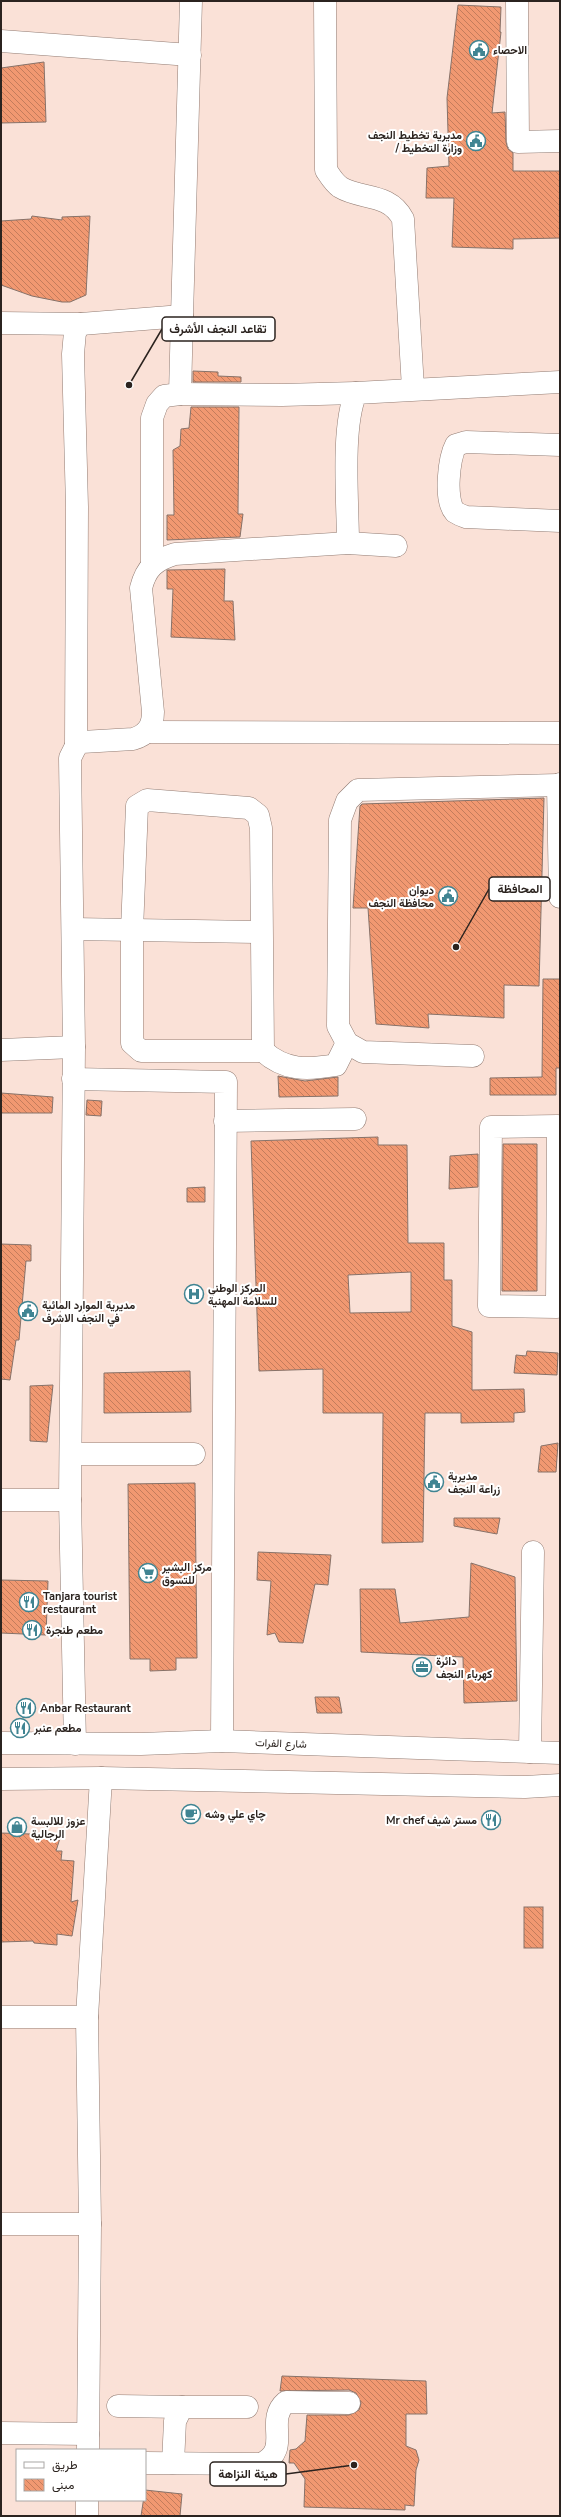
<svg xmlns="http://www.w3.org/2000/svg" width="561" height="2517" viewBox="0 0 561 2517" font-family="'Nunito Sans',Vazirmatn,sans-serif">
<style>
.building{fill:url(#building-back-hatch);stroke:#877269;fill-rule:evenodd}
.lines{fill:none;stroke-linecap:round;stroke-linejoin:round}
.minor-casing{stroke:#927c73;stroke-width:23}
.major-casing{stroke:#927c73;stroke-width:23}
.minor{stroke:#fff;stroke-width:22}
.major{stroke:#fff;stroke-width:22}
.labels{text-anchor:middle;stroke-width:4;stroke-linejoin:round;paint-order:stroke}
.poi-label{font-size:11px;font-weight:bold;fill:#2b231f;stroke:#fff;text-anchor:start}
.street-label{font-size:11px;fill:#2b231f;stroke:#fff}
.leader{fill:none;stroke:#2b231f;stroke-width:1.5}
.callout-dot{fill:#2b231f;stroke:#fff;stroke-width:1.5}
.callout{fill:#fff;stroke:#2b231f;stroke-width:1.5}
.callout-label{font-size:12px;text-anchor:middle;font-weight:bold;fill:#2b231f}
</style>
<defs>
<pattern id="building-back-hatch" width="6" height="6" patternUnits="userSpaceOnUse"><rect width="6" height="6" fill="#f19871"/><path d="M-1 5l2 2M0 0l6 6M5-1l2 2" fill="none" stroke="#c37c5c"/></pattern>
</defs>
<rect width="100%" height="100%" fill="#fae1d7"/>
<g class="building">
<path d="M458,5L501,7L500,32H501L492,113L505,112L506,142L508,149L513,153V171H560V238L513,239V249L452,247L454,198H426L427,168L449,166L447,98Z"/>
<path d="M44,62L46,122L1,123V68Z"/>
<path d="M32,216L62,220V217L90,216L86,295L70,302H62L32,296L1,285V221L31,219Z"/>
<path d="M193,371L218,372V376L241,377V382H193Z"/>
<path d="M191,407H239L238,514H243L240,537L167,540V515H174L173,450L180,446L181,429L189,428Z"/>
<path d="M225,569L224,601H233L235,640L171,637L173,589H167V570Z"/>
<path d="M544,798L539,986L504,985V1018L428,1014L429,1028L376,1024L368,908H353L360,806L362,804Z"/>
<path d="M543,979H560V1068H556V1095H490V1078L542,1077Z"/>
<path d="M278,1076L305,1081L338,1077V1096L279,1097Z"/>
<path d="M1,1093L53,1097L52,1113H1Z"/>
<path d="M87,1100L102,1101L101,1116L86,1115Z"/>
<path d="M378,1137V1145H407L408,1243H444V1280H452V1326L472,1332V1390L524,1389L525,1412L514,1413V1422L461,1423V1413H425L423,1542L382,1543L383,1413H323V1369L259,1371L251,1141ZM411,1272V1312L350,1313L348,1275Z"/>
<path d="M503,1144H537V1291H502Z"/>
<path d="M478,1154V1187L449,1189L450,1156Z"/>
<path d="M205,1187V1202H187V1188Z"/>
<path d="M1,1244L31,1245V1261H26L19,1340H16L10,1380L1,1379Z"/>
<path d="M527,1351L558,1353L557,1375L514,1373L516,1355L526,1356Z"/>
<path d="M190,1371L191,1412L104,1413V1373Z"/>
<path d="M53,1385L47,1442L30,1441V1386Z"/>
<path d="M558,1443L556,1472H538L541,1446Z"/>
<path d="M195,1483L197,1658H176V1670L150,1671V1659H130L128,1484Z"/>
<path d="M454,1518H500L497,1534L454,1526Z"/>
<path d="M258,1552L331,1555L328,1585L315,1584L303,1643L279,1642L275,1633L267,1635L271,1581L257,1580Z"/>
<path d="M471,1563L515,1577L517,1701L464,1703L463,1657L361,1652L360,1589H395L400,1623L469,1617Z"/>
<path d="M1,1580L48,1581L46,1635L1,1633Z"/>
<path d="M315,1697H339L342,1713H317Z"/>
<path d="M1,1833L61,1835L56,1851H62L61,1860L74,1861L71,1902L78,1900L72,1936L57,1934V1945L34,1943L33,1941L1,1942Z"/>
<rect x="524" y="1907" width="19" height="41"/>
<path d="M282,2376L426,2381L427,2414H406V2446L416,2450L419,2460L416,2470L414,2506L405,2505V2510L304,2507L305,2479L294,2463H289L290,2450L296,2449L305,2441L307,2415H349L359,2410L361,2403L356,2393L349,2390L280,2391Z"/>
<path d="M145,2490L182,2494L180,2516H141Z"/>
</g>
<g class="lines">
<defs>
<g id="minor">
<path d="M325,1L326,170C330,176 334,183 340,187C361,200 389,192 403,219L413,388"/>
<path d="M517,1L518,142L560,141"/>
<path d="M1,41L190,55"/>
<path d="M182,316L191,1"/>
<path d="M1,323L81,324"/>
<path d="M180,394L282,395L356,393"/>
<path d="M560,445L466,442L456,445C449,458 444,500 455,512C458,514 463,516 466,517L560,521"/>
<path d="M348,543C348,504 341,427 356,393L560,382"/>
<path d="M146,732L560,733"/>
<path d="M76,746L77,507L73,354L75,332L81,324L182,316L180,394L164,396L157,404L152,418V565"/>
<path d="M560,784L558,785L560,897"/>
<path d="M147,800L249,808L258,815L261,828L263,1051H141L132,1043V930L137,806Z"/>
<path d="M73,929L260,932"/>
<path d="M1,1050L74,1047"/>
<path d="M263,1051C285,1071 307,1070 336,1065L347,1043"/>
<path d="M473,1056L363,1052L347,1043L338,1026L340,820L347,801L358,790L558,785"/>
<path d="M73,1079L226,1082L222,1741"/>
<path d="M225,1121L355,1119"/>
<path d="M558,1126L557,1307L489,1306L491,1127Z"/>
<path d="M71,1454H194"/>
<path d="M1,1500H70"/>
<path d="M75,1744L70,1500L74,1047L70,758L76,746L82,742L133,739C147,735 153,726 153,712L141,588C146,568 155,560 175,554L348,543L396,546"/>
<path d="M530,1752L533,1552"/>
<path d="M1,2017H87"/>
<path d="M1,2224H90"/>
<path d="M118,2406L182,2407"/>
<path d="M1,2433L88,2434"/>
<path d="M88,2450L90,2224L87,2017L101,1778"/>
<path d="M145,2463L261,2464C293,2449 264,2421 286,2402L349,2403"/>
<path d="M173,2463L175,2421L182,2407H247"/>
<path d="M87,2516V2500"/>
</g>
<g id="major">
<path d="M1,1743L141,1744L222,1741L560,1753"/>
<path d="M1,1779L101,1778L525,1787L560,1785"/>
</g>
</defs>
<use href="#minor" class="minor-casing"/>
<use href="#major" class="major-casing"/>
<use href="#minor" class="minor"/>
<use href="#major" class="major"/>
</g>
<defs>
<symbol id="civic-ring" viewBox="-11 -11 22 22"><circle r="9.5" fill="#fff" stroke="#408492" stroke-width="1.5"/><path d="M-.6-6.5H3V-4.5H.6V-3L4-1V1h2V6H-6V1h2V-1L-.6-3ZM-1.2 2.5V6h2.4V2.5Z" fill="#408492"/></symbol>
<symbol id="hospital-ring" viewBox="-11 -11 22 22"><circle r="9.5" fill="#fff" stroke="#408492" stroke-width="1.5"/><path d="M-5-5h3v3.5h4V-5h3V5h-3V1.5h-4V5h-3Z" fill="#408492"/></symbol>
<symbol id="supermarket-ring" viewBox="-11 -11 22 22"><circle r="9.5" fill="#fff" stroke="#408492" stroke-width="1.5"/><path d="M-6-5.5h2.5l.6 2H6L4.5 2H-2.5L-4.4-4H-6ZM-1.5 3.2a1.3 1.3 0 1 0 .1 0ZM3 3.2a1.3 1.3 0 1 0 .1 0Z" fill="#408492"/></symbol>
<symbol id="restaurant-ring" viewBox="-11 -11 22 22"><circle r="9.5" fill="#fff" stroke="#408492" stroke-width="1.5"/><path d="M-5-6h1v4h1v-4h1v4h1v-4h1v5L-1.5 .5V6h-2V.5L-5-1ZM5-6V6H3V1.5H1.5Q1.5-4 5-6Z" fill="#408492"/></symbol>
<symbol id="office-ring" viewBox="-11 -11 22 22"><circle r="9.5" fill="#fff" stroke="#408492" stroke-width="1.5"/><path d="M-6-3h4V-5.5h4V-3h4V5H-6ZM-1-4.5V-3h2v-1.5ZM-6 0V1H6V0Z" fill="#408492"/></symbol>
<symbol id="cafe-ring" viewBox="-11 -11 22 22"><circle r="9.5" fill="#fff" stroke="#408492" stroke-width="1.5"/><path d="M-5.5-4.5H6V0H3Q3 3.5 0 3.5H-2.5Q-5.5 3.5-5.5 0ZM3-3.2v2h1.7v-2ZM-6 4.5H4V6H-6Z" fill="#408492"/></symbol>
<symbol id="shop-ring" viewBox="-11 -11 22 22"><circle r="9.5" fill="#fff" stroke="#408492" stroke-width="1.5"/><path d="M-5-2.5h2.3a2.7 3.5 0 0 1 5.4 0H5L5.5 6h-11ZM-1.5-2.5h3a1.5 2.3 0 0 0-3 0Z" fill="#408492"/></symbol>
</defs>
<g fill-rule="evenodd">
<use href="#civic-ring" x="468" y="39" width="22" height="22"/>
<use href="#civic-ring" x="465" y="130" width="22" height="22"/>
<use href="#civic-ring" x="437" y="885" width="22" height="22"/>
<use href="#hospital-ring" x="183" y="1283" width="22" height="22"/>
<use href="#civic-ring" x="17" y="1300" width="22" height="22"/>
<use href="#civic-ring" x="423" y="1471" width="22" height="22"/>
<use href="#supermarket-ring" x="137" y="1562" width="22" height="22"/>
<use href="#restaurant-ring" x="18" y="1591" width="22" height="22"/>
<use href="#restaurant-ring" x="21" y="1619" width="22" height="22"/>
<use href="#office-ring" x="411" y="1656" width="22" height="22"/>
<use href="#restaurant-ring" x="15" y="1697" width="22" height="22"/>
<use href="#restaurant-ring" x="9" y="1717" width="22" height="22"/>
<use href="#cafe-ring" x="180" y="1803" width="22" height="22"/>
<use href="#restaurant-ring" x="480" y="1809" width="22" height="22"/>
<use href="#shop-ring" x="6" y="1816" width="22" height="22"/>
</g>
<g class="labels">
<g class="poi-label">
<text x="493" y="54">الاحصاء</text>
<text x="462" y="139" text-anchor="end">مديرية تخطيط النجف<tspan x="462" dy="13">/ وزارة التخطيط</tspan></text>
<text x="434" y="894" text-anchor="end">ديوان<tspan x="434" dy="13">محافظة النجف</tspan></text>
<text x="208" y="1292">المركز الوطني<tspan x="208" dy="13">للسلامة المهنية</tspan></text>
<text x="42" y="1309">مديرية الموارد المائية<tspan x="42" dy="13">في النجف الاشرف</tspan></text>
<text x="448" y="1480">مديرية<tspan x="448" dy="13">زراعة النجف</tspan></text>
<text x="162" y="1571">مركز البشير<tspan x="162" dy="13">للتسوق</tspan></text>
<text x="43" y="1600">Tanjara tourist<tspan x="43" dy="13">restaurant</tspan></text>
<text x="46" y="1634">مطعم طنجرة</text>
<text x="436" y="1665">دائرة<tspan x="436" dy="13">كهرباء النجف</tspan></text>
<text x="40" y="1712">Anbar Restaurant</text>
<text x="34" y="1732">مطعم عنبر</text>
<text x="205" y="1818">چاي علي وشه</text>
<text x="477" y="1824" text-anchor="end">Mr chef مستر شيف</text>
<text x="31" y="1825">عزوز للالبسة<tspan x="31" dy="13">الرجالية</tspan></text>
</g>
<g class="street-label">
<text transform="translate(281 1743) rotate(2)" y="4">شارع الفرات</text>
</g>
</g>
<path class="leader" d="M129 385L162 329M456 947L489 889M354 2465L286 2474"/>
<g class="callout-dot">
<circle cx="129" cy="385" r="4"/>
<circle cx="456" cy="947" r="4"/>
<circle cx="354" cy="2465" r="4"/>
</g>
<g class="callout">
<rect x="162" y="317" width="113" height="24" rx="4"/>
<rect x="489" y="877" width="61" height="24" rx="4"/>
<rect x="210" y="2462" width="76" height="24" rx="4"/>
</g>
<g class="callout-label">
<text x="218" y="333">تقاعد النجف الأشرف</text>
<text x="520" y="893">المحافظة</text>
<text x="248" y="2478">هيئة النزاهة</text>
</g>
<rect width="561" height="2517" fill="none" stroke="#2b231f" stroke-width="4"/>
<rect x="16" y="2449" width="130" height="52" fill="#ffffff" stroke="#aaa7a5"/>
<rect x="24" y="2462" width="20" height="6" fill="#ffffff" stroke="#aaa7a5"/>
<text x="52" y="2469" font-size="12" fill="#2b231f">طريق</text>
<rect x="24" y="2479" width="20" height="12" fill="url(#building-back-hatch)" stroke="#aaa7a5"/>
<text x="52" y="2489" font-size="12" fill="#2b231f">مبنى</text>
</svg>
